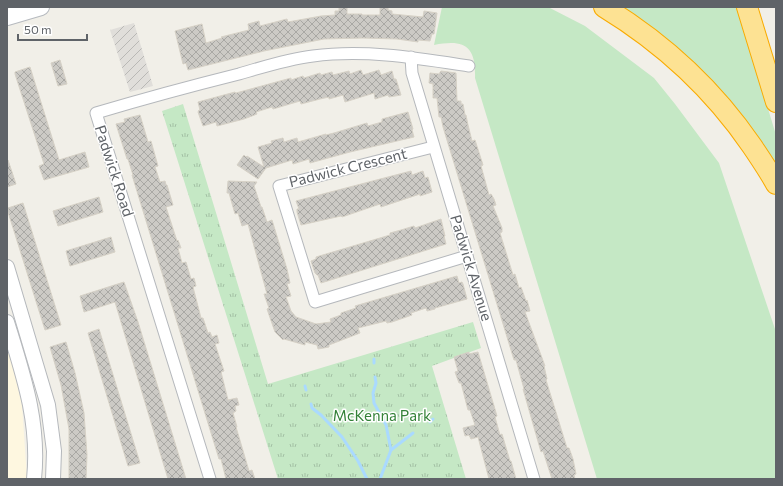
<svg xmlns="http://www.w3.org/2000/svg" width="783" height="486" viewBox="0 0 783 486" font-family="Commissioner,sans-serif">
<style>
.commercial{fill:#fef7e0}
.industrial{fill:url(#industrial-furrows)}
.grass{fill:#c5e8c5}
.park{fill:url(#park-tufts)}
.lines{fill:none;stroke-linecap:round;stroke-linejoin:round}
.stream{stroke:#aadaff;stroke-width:3}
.building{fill:url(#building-cross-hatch);stroke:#d6d1c6}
.minor-casing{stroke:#b5b8bc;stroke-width:13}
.tertiary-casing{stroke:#b5b8bc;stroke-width:16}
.secondary-casing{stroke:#b6babf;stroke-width:18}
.motorway-casing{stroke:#f9ab00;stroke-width:22}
.minor{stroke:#fff;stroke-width:11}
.tertiary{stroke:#fff;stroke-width:14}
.secondary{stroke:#fff;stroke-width:16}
.motorway{stroke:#fde293;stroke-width:20}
.labels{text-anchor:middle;stroke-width:3;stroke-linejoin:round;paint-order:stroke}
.street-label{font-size:15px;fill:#5f6368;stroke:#fff}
.park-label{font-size:15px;fill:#348238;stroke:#fff}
</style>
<defs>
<pattern id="industrial-furrows" width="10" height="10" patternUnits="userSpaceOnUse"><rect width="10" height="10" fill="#e0deda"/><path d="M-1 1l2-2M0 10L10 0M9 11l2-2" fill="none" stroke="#b9b8b5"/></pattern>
<pattern id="park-tufts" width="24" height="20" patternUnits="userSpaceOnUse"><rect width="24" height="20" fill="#c5e8c5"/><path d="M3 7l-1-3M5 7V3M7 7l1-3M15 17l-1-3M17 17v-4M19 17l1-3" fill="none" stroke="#a3c0a4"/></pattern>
<pattern id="building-cross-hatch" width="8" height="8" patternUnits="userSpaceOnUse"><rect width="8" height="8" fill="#cccac5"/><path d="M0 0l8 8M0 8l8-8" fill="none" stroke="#a9a8a4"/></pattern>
</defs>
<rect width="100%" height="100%" fill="#f1efe8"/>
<path class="commercial" d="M7,340L22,405L27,479H7Z"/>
<path class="industrial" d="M134,23L153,86L130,92L110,30Z"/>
<g class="grass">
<path d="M442,7H548L585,26L654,78L675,104L719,163L776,332V479H597L475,78C476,46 465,39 434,45Z"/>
<path d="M618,7H737L776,135V171L750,125L688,59Z"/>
</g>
<path class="park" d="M183,104L268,384L473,322L481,348L432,366L466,479H278L162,111Z"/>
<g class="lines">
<g class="stream">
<path d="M374,359V363"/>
<path d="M375,377L376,383L373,393L374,403L386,425L391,450L380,479"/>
<path d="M305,386L306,390"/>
<path d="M311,404L312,408L321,415L342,437L358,461L367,479"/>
<path d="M430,422L433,419"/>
<path d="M391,450L413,433"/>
</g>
</g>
<g class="building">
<path d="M347,7V14H362V15H380V7L388,8V10L392,11V14L423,17L424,11L437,13L434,34H432L430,41L418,40V42L397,39L363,38L324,39L264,51L188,70L186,63L183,64L175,31L202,24L206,43L222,38L221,37L249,30L248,24L259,21L260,26L287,19L288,22L321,16L335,15V11H339V8Z"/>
<path d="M60,60L67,84L58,86L51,63Z"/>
<path d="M30,67L59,160L85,152L89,167L44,180L39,166L44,164L15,74V72Z"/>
<path d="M361,70L363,75L379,70L381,75L392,71L394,79H396L401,95L389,97L388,95L375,99L374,93L345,102L343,95L329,99V97L320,99L301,104L300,101L273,109L272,107L256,112L257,114L244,119L217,126L216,122L203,126L198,112L199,110H200L198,102L235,92L236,93L291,78V80L303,76L304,78L320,73L321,75L332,72L333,75L349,71L350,74Z"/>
<path d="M441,71L456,73L457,101H461V104H463L465,115H466L468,125L472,141L475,140L483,165L481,166L489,195L491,194L494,199L496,205L493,206L502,228V232L500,233L513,275L515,274L519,288L521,287L526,301L527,300L530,311L525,312L545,366H544L547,379L546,380L567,448H569L573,459L576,474L574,475L575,479H552L543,451L541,452L523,389H524L516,360H514L443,127L441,117H439L437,98H433V84L429,83L430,73L439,74Z"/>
<path d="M408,112L413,129L412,130L414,137L350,152L310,163L309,159L293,164L292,160L266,168L258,179L237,165L244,155L246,157L247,156L264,167L258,147L272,143L271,141L283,138L284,142L297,138L298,142L326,134V135L334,133L367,123L368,126L382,122V119Z"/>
<path d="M140,115L148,142L151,141L158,166L155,167L160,182L165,181L166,185H167L173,205L166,207L177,241L178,240L181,248H178L182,263L186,262L191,279L194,278L196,286L193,287L201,318H203L208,333L210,332L212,337L217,335L219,343L215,344L224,371L221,372L228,400L237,398L239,405L235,406L236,411L233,413L237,427H236L249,471L252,470L255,479H226L221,459H219L132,175H133L128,159H127L116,124L125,122L124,119Z"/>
<path d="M7,160H8L16,184L7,187Z"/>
<path d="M411,171L412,175L423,171L425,178L428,177L432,192L420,196V194L381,207L380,204L342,217L341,216L301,225L297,212V209H299L296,201Z"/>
<path d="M228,181L257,182L254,186L261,207H262L267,222L272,220L287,269L290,283L287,284L291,296L286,297L291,311L296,317L316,324L331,322L330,319L341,315V313L356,308L355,306L457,276L459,283L462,282L463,284L467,299L435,308V309L427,311L426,308L411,313L412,315L392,322L387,323L386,321L358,328L360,333L329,345V347L318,349L317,345L305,342V345L284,339L283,340L275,332L267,309L269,308L264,294H267L248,224L242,226L238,213L235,214L229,193H227Z"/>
<path d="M99,197L103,212L58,226L53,211Z"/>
<path d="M23,203L61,325L45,330L8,212V208Z"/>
<path d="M441,219L445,236H444L446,244L321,283L318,275H317L315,273L311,261L316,259V257L390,235V233L401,230L414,226L415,228Z"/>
<path d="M111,237L115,252L70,266L66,251Z"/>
<path d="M124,282L138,322L186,479H168L115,302L84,312L80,296Z"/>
<path d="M99,329L140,463L128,466L88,333Z"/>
<path d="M66,342L75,373L84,413L87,455L86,479H69V429L61,385L50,347Z"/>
<path d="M469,352V354L478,352L497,416L495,417L500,435L502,434L510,461H511L516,479H489L478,437L471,439L469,435L465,436L463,428L475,425L470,410H468L461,383H459L455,372L458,371L454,357Z"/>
</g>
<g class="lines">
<defs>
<g id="minor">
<path d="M411,57L412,73L534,479"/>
<path d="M433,147L279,186L315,302L467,256"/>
<path d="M210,479L96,113C143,99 191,86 239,74C263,67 288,59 313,56C365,49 417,58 469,66"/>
</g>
<g id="tertiary">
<path d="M7,267L48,405L54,451L53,479"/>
<path d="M7,322C23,374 40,423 34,479"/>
</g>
<path id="secondary" d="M7,17L41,7"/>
<g id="motorway">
<path d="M604,7C663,43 713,89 752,146C760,158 769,171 776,184"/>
<path d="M747,7L776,102"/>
</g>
</defs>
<use href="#minor" class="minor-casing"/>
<use href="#tertiary" class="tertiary-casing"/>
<use href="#secondary" class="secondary-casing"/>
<use href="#motorway" class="motorway-casing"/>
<use href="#minor" class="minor"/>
<use href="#tertiary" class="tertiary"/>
<use href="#secondary" class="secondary"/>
<use href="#motorway" class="motorway"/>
</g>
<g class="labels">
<g class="street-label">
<text transform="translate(348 168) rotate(-14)" y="5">Padwick Crescent</text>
<text transform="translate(114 171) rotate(72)" y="5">Padwick Road</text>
<text transform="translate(471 268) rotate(73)" y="5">Padwick Avenue</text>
</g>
<g class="park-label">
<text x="382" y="421">McKenna Park</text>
</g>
</g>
<rect width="783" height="486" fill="none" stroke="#5f6368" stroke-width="16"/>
<path d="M18 34v6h69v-6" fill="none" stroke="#5f6368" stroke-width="2"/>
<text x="24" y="34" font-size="12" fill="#5f6368" stroke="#ffffff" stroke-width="3" paint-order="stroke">50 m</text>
</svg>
